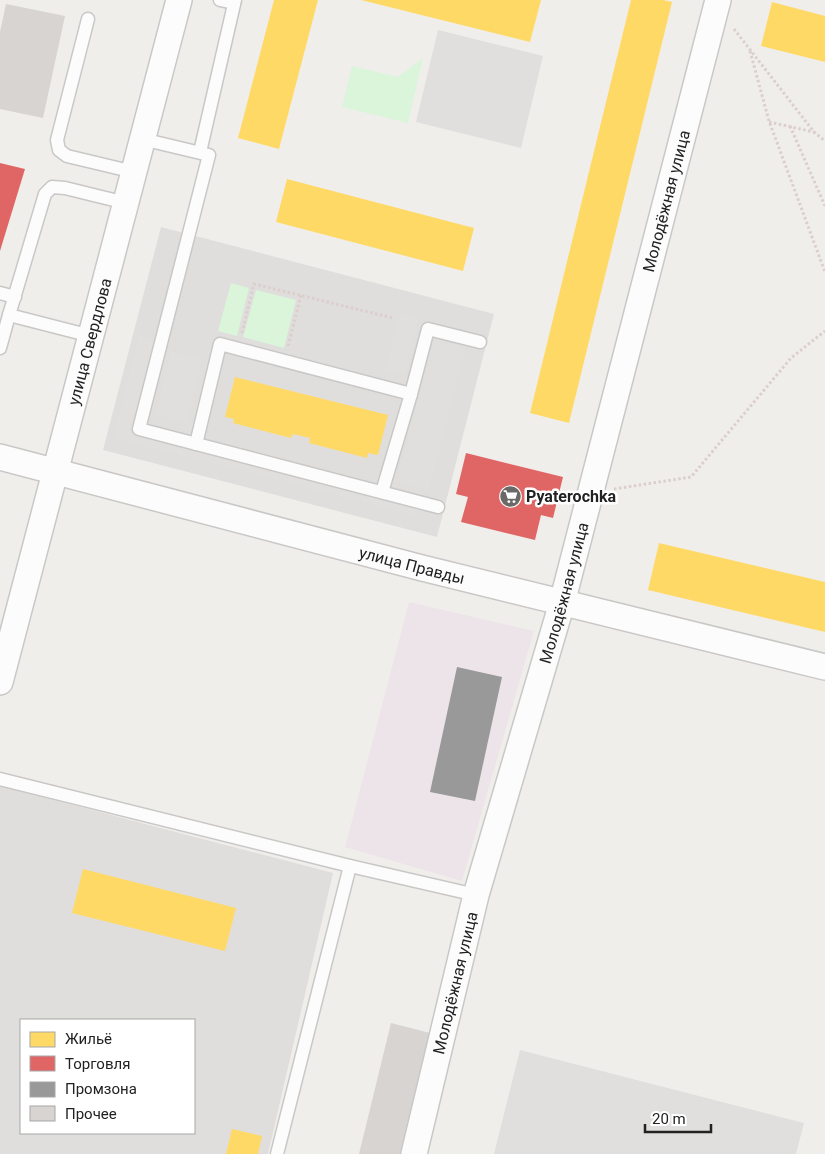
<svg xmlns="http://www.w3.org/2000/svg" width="825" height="1154" viewBox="0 0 825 1154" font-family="Roboto,sans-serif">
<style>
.residential{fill:#dfdedc;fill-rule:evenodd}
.industrial{fill:#ede4e9}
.park{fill:#daf5da}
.parking{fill:#e0dfde}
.homes{fill:#ffd966}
.shops{fill:#e06666}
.industry{fill:#999}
.building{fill:#d7d4d2}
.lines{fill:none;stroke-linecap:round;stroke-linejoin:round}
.service-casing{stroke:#c9c8c7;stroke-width:15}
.minor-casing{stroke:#c9c8c7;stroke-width:28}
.path{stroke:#dccecd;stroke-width:3;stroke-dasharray:2.5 2.5;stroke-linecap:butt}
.service{stroke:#fdfcfc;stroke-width:12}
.minor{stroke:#fdfcfc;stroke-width:25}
.labels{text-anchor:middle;stroke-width:5;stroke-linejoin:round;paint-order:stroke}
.street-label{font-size:16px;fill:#222;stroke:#fff}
.poi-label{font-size:16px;font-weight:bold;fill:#222;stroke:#fff;text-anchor:start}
</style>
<rect width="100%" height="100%" fill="#f0eeeb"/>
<g class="residential">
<path d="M161,227L494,314L437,537L103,450Z"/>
<path d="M0,786L333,873L268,1154H0ZM21,1020H194V1133H21Z"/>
</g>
<path class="industrial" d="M409,602L534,631L462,881L345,847Z"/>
<g class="park">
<path d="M423,58L408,123L342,107L352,66L398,77Z"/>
<path d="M231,283L249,288L237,336L218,331Z"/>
<path d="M256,290L296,300L284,348L243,337Z"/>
</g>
<g class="parking">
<path d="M438,30L543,56L521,148L416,122Z"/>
<path d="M400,313L419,318L405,375L386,370Z"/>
<path d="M139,336L154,339L131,434L418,508L416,515L113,438Z"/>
<path d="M434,340L465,348L429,490L397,482Z"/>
<path d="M171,351L202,359L186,423L155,415Z"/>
<path d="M520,1050L804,1123L796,1154H494Z"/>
</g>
<g class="homes">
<path d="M274,0H318L279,149L238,138Z"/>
<path d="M361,0H541L530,42Z"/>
<path d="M631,0H663L672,2L569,423L530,413Z"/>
<path d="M772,2L825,16V62L761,46Z"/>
<path d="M287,179L474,228L463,271L276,222Z"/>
<path d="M235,377L388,415L378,455L368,453L367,458L309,443L310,438L293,434L291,438L233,423L234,419L225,417Z"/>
<path d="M659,543L825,582V632L648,590Z"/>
<path d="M83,869L236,908L225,951L72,913Z"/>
<path d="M232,1129L262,1136L258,1154H226Z"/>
</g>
<g class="shops">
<path d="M0,163L25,169L0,251Z"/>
<path d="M466,453L563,477L553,518L541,515L535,540L461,522L468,497L456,494Z"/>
</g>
<path class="industry" d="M457,667L502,677L475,801L430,792Z"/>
<g class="building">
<path d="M6,4L65,16L43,118L0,109V32Z"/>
<path d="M391,1023L430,1033L400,1154H359Z"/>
</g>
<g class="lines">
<defs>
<g id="service">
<path d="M220,0L234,3"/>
<path d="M88,19L57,140L59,150L67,156L134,172"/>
<path d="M142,139L209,155L139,429L438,507"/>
<path d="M200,152L235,0"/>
<path d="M0,293L15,297"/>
<path d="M91,336L9,315L45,194L52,187L65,188L126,203"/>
<path d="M0,348L9,315"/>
<path d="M411,394L428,329L480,342"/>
<path d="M196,444L220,344L411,394L382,492"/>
<path d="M0,779L350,866L476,895"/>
<path d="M277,1154L350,866"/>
</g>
<g id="minor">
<path id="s1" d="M0,457L422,568L825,667"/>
<path id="s2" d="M0,682L179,0"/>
<path id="s3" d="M414,1154L476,895L562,603L718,0"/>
</g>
</defs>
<use href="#service" class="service-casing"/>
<use href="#minor" class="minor-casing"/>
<g class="path">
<path d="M734,29L814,132L825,141"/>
<path d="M750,51L769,121L825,272"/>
<path d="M769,122L814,132"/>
<path d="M790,126L825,206"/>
<path d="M242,333L254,284L393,318"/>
<path d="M288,346L301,295"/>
<path d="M614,489L691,477L791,358L825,331"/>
</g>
<use href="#service" class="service"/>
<use href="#minor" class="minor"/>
</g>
<defs>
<symbol id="supermarket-disc" viewBox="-11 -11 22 22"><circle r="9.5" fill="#6a6968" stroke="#fff"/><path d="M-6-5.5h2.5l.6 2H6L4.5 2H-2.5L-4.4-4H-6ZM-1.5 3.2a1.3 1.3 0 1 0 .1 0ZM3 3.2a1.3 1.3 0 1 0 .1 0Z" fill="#fff"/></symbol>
</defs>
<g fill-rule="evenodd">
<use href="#supermarket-disc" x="498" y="484" width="25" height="25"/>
</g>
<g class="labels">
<g class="street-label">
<text dy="6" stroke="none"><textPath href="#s3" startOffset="986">Молодёжная улица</textPath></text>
<text dy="6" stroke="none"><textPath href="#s2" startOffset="352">улица Свердлова</textPath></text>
<text dy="6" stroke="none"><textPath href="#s1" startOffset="426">улица Правды</textPath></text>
<text dy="6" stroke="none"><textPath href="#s3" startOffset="581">Молодёжная улица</textPath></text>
<text dy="6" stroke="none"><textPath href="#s3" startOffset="176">Молодёжная улица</textPath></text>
</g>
<g class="poi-label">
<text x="526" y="502">Pyaterochka</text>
</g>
</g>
<rect x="20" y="1019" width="175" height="115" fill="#ffffff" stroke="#a7a7a7"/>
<rect x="30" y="1032" width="25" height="15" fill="#ffd966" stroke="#a7a7a7"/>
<text x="65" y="1044" font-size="15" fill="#222222">Жильё</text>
<rect x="30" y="1056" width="25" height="15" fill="#e06666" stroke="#a7a7a7"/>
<text x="65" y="1069" font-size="15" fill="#222222">Торговля</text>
<rect x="30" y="1082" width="25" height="15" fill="#999999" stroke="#a7a7a7"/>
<text x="65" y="1094" font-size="15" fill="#222222">Промзона</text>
<rect x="30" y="1106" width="25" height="15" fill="#d7d4d2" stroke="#a7a7a7"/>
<text x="65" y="1119" font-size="15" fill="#222222">Прочее</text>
<path d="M645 1124v8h66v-8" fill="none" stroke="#222222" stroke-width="2.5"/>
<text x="652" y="1124" font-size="15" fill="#222222" stroke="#ffffff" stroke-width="4" paint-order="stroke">20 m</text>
</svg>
